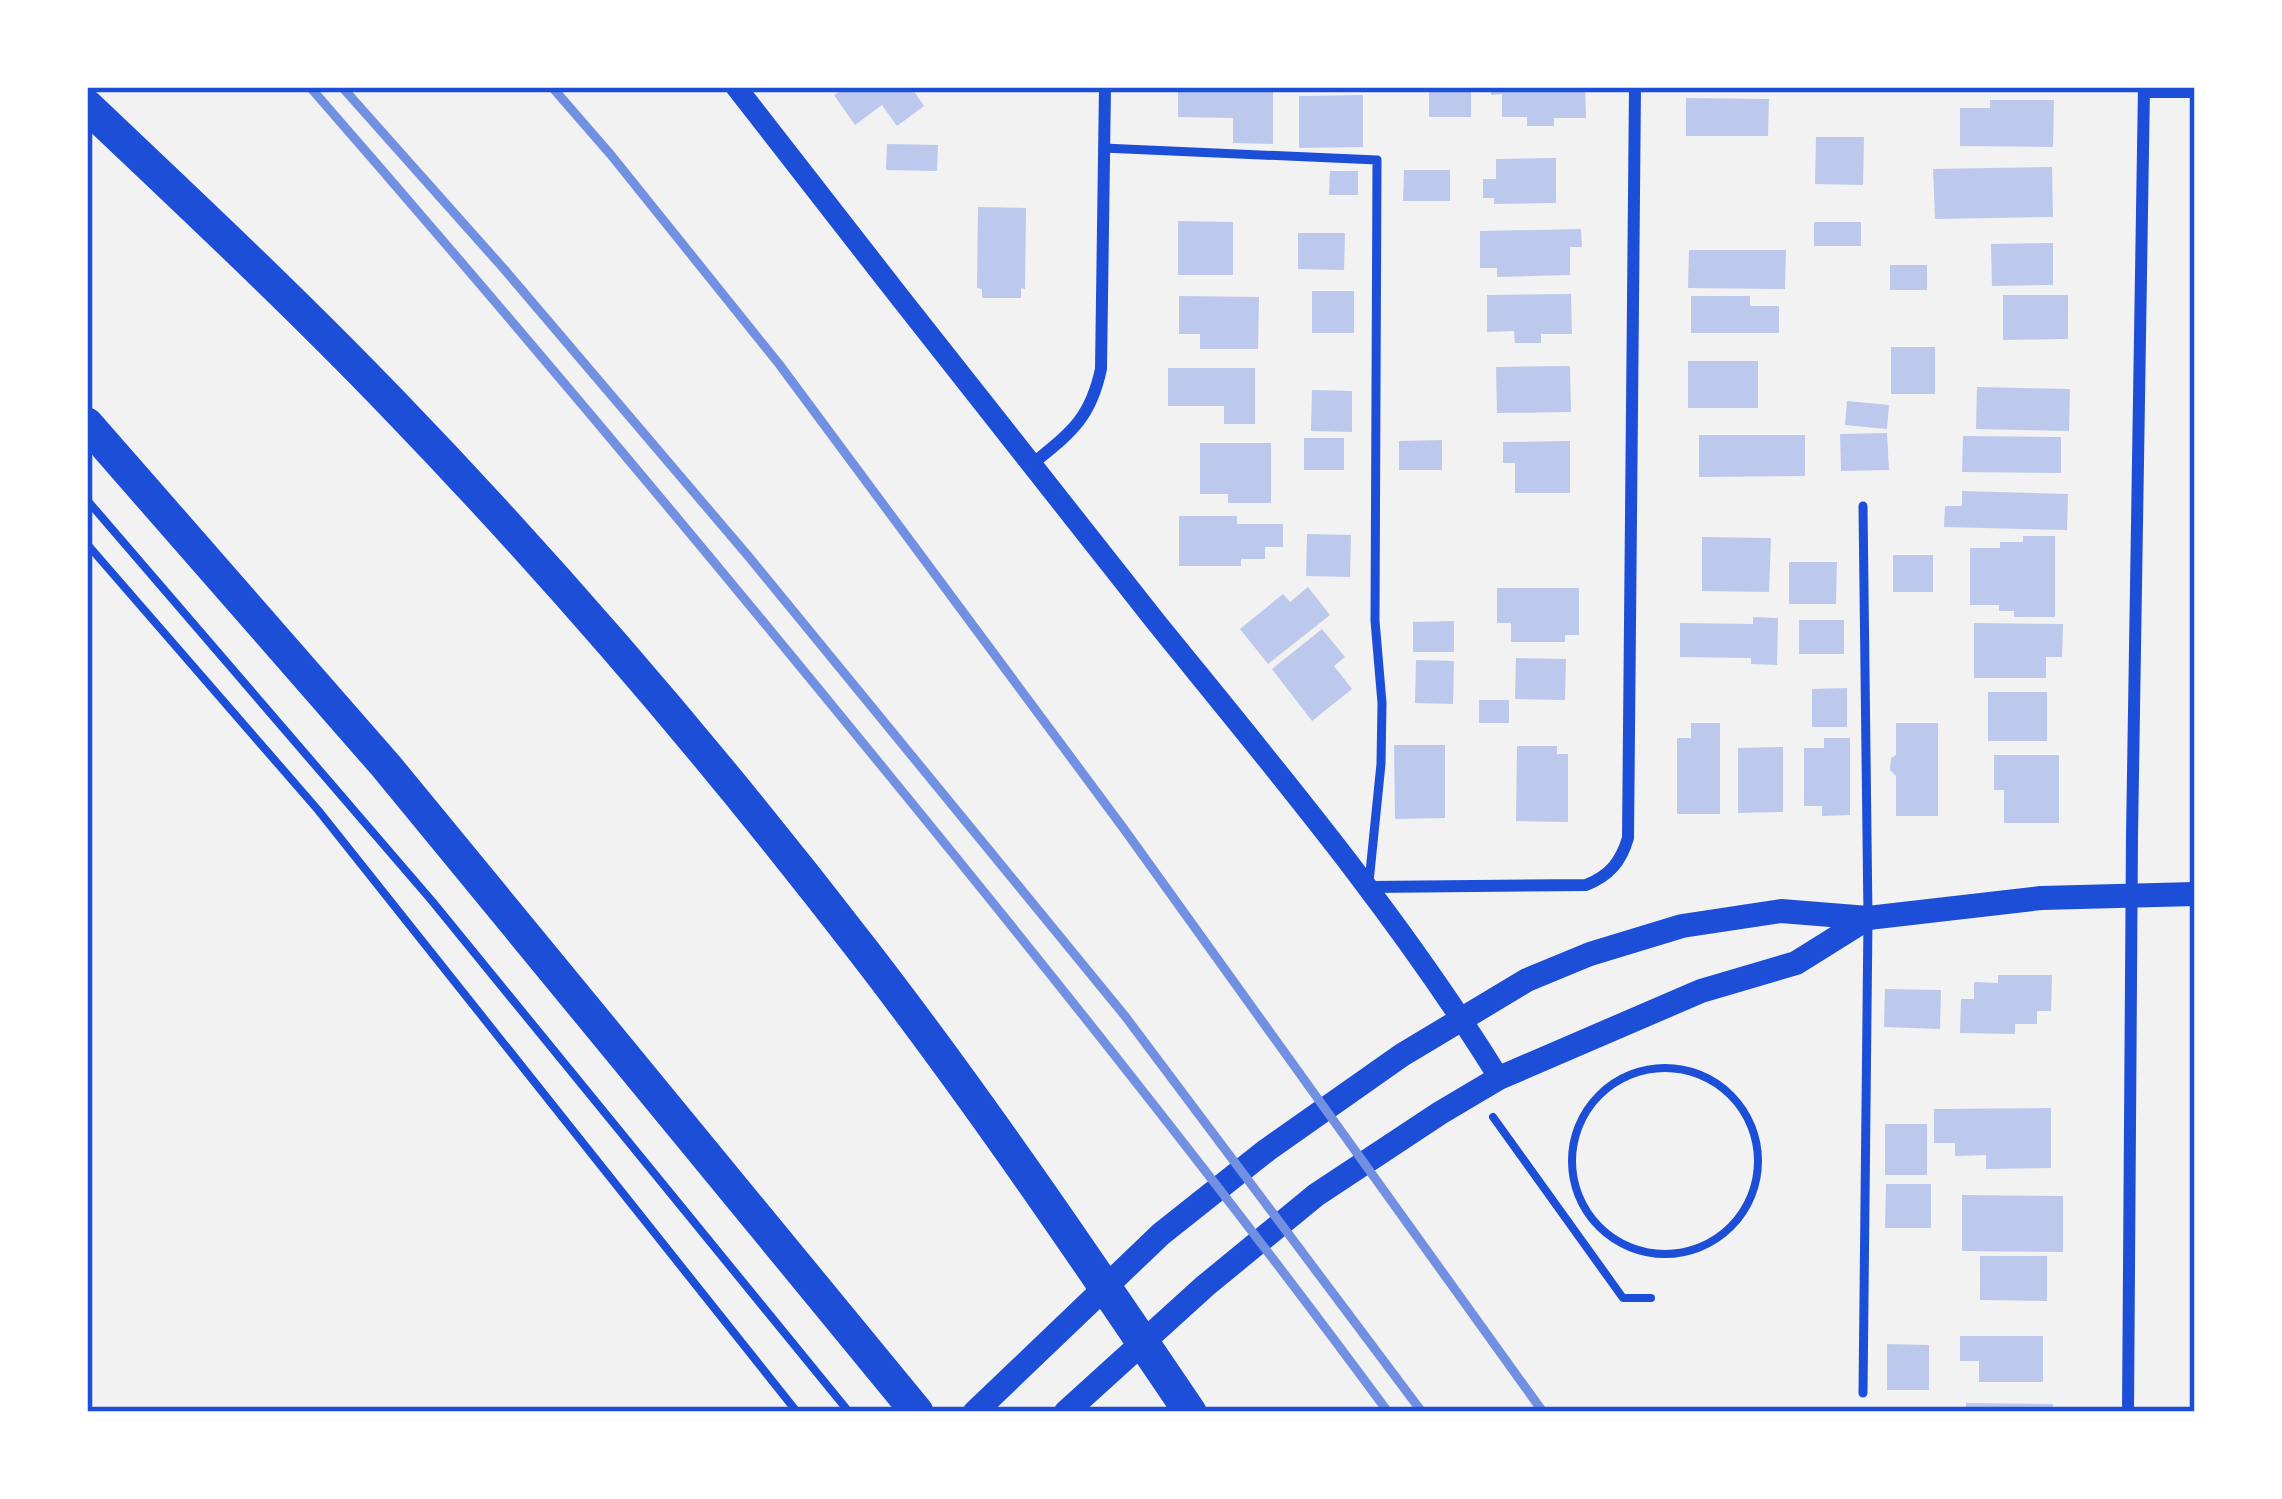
<svg xmlns="http://www.w3.org/2000/svg" width="2282" height="1499" viewBox="0 0 2282 1499" font-family="Barlow,sans-serif">
<style>
.building{fill:#bdc9ec}
.lines{fill:none;stroke-linecap:round;stroke-linejoin:round}
.path{stroke:#1d4ed8;stroke-width:8}
.service{stroke:#1d4ed8;stroke-width:9}
.minor{stroke:#1d4ed8;stroke-width:12}
.tertiary{stroke:#1d4ed8;stroke-width:21}
.secondary{stroke:#1d4ed8;stroke-width:24}
.trunk{stroke:#1d4ed8;stroke-width:33}
.rail{stroke:#7290e2;stroke-width:9}
.neatline{fill:none;stroke:#1d4ed8;stroke-width:4.5}
</style>
<rect width="100%" height="100%" fill="#f2f2f2"/>
<g class="building">
<path d="M846,87H911L924,106L897,126L882,105L855,125L834,95Z"/>
<path d="M1178,87H1273V144L1233,143V118L1178,117Z"/>
<rect x="1429" y="87" width="42" height="30"/>
<path d="M1491,87H1585L1586,118H1554V126H1527V117H1502V94L1491,95Z"/>
<path d="M1363,95V147L1299,148V96Z"/>
<path d="M1686,98L1769,99L1768,136H1686Z"/>
<path d="M1990,100H2054L2053,147L1960,146V108H1990Z"/>
<path d="M1816,137H1864L1863,185L1815,184Z"/>
<path d="M887,144L938,145L937,171L886,170Z"/>
<path d="M1556,158V203L1494,204V198H1483V179H1496V159Z"/>
<path d="M2052,167L2053,217L1935,219L1933,169Z"/>
<path d="M1404,170H1450V201H1403Z"/>
<path d="M1330,171H1358V195H1329Z"/>
<path d="M978,207L1026,208L1025,289L1021,288V298H982V289L977,288Z"/>
<path d="M1178,221L1233,222V275H1178Z"/>
<rect x="1814" y="222" width="47" height="24"/>
<path d="M1581,229L1582,247H1570V275L1497,277V268H1480V231Z"/>
<path d="M1298,233H1345L1344,270L1298,269Z"/>
<path d="M2053,243V285L1992,286L1991,244Z"/>
<path d="M1689,250H1786L1785,289L1688,288Z"/>
<rect x="1890" y="265" width="37" height="25"/>
<rect x="1312" y="291" width="42" height="42"/>
<path d="M1571,294L1572,334H1541V343H1515L1514,331L1487,332V295Z"/>
<path d="M2003,295H2068V339L2003,340Z"/>
<path d="M1179,296L1259,297L1258,349H1200V334H1179Z"/>
<path d="M1691,296H1750V306H1779V333H1691Z"/>
<rect x="1891" y="347" width="44" height="47"/>
<rect x="1688" y="361" width="70" height="47"/>
<path d="M1570,366L1571,412L1497,413L1496,367Z"/>
<path d="M1168,368H1255V424H1224V406H1168Z"/>
<path d="M1977,387L2070,389L2069,431L1976,429Z"/>
<path d="M1312,390L1352,391V432L1311,431Z"/>
<path d="M1847,401L1889,405L1887,429L1845,425Z"/>
<path d="M1887,433L1889,470L1841,471L1840,434Z"/>
<path d="M1699,435H1805V476L1699,477Z"/>
<path d="M1963,436L2061,437V473L1962,472Z"/>
<rect x="1304" y="438" width="40" height="32"/>
<path d="M1442,440V470H1399V441Z"/>
<path d="M1570,441V493H1515V463H1503V442Z"/>
<path d="M1200,443H1271V503H1228V494H1200Z"/>
<path d="M1962,491L2068,494L2067,530L1944,527L1945,506H1962Z"/>
<path d="M1179,516H1237V524H1283V547H1265V559H1241V566H1179Z"/>
<path d="M1307,534L1351,535L1350,577L1306,576Z"/>
<path d="M2023,536H2055V617H2014V611H1999V605H1970V548H2000V542H2023Z"/>
<path d="M1702,537L1771,538L1769,592L1702,591Z"/>
<rect x="1893" y="555" width="40" height="37"/>
<path d="M1789,562H1837L1836,604H1789Z"/>
<path d="M1308,587L1330,615L1268,664L1240,629L1283,594L1290,602Z"/>
<path d="M1497,588H1579V635H1565V642H1511V623H1497Z"/>
<path d="M1753,617L1778,618L1777,665L1751,664V658L1680,657V623L1753,624Z"/>
<rect x="1799" y="620" width="45" height="34"/>
<path d="M1454,621V652H1413V622Z"/>
<path d="M1974,623L2063,624L2062,657H2046V678H1974Z"/>
<path d="M1322,629L1345,657L1334,666L1352,689L1312,721L1272,669Z"/>
<path d="M1516,658L1566,659L1565,700L1515,699Z"/>
<path d="M1416,660L1454,661L1453,704L1415,703Z"/>
<path d="M1847,688V727H1812V689Z"/>
<rect x="1988" y="692" width="59" height="49"/>
<rect x="1479" y="700" width="30" height="23"/>
<path d="M1691,723H1720V814H1677V738H1691Z"/>
<path d="M1896,723H1938V816H1896V776L1890,770L1891,758L1896,755Z"/>
<path d="M1824,738H1850V815L1822,816V806H1804V748H1824Z"/>
<path d="M1394,745H1445V818L1395,819Z"/>
<path d="M1517,746H1557V754H1568V822L1516,821Z"/>
<path d="M1783,747V812L1738,813V748Z"/>
<path d="M1994,755H2059V823H2004V790H1994Z"/>
<path d="M1998,975H2052L2051,1011H2037V1024H2015V1034L1960,1033L1961,999H1974V982L1998,983Z"/>
<path d="M1885,989L1941,990L1940,1029L1884,1027Z"/>
<path d="M2051,1108V1168L1986,1169V1155L1955,1156V1143H1934V1109Z"/>
<rect x="1885" y="1124" width="42" height="51"/>
<path d="M1886,1184H1931V1228H1885Z"/>
<path d="M1962,1195L2063,1196V1252L1962,1251Z"/>
<path d="M1980,1256H2047V1301L1980,1300Z"/>
<path d="M1960,1336H2043V1382H1979V1361H1960Z"/>
<path d="M1887,1344L1929,1345V1390H1887Z"/>
<path d="M1966,1403L2053,1404V1412H1966Z"/>
</g>
<g class="lines">
<g class="path">
<path d="M87,500L432,901L849,1412"/>
<path d="M87,544L318,810L797,1412"/>
<circle cx="1665" cy="1161" r="93"/>
<path d="M1493,1117L1623,1298H1651"/>
</g>
<g class="service">
<path d="M1103,148L1377,160L1375,621L1382,703L1381,764L1369,882"/>
<path d="M1863,506L1868,918L1863,1393"/>
</g>
<g class="minor">
<path d="M2144,92H2195"/>
<path d="M1031,465C1070,433 1090,420 1101,369L1105,87"/>
<path d="M1369,887L1586,885C1609,876 1621,862 1628,838L1635,87"/>
<path d="M2128,1412L2132,836L2144,87"/>
</g>
<path class="tertiary" d="M736,87C875,266 1015,445 1156,622C1276,770 1399,916 1499,1078"/>
<g class="secondary">
<path d="M975,1412L1161,1234L1267,1150L1402,1055L1527,980L1590,954L1682,926L1781,911L1868,918L2041,898L2195,894"/>
<path d="M1066,1412L1205,1286L1316,1195L1440,1113L1499,1078L1701,991L1796,963L1868,918"/>
</g>
<g class="trunk">
<path d="M87,106C190,204 294,301 392,403C560,577 718,762 865,953C980,1102 1085,1257 1190,1412"/>
<path d="M87,424L386,766L917,1412"/>
</g>
<g class="rail">
<path d="M310,87C507,313 700,543 889,775C1060,984 1228,1195 1388,1412"/>
<path d="M342,87L504,269L749,557L1125,1016L1422,1412"/>
<path d="M552,87L611,155L779,364L1124,829L1543,1412"/>
</g>
</g>
<rect width="2282" height="1499" fill="none" stroke="#ffffff" stroke-width="180"/>
<rect x="90" y="90" width="2102" height="1319" class="neatline"/>
</svg>
